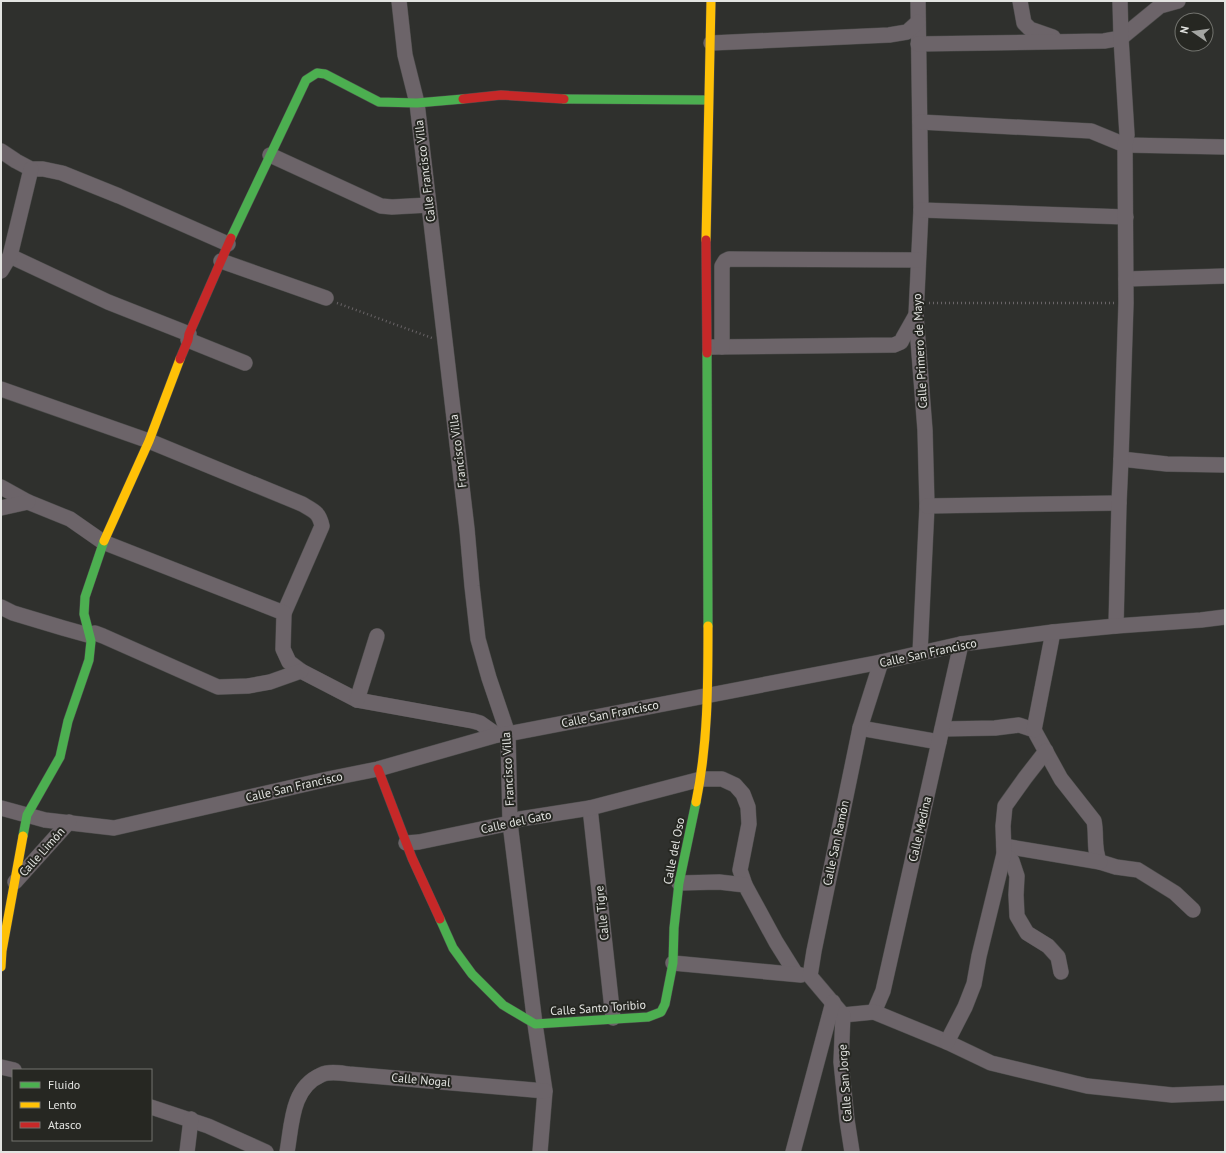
<svg xmlns="http://www.w3.org/2000/svg" width="1226" height="1153" viewBox="0 0 1226 1153" font-family="'PT Sans',sans-serif">
<style>
.lines{fill:none;stroke-linecap:round;stroke-linejoin:round}
.street-casing{stroke:#4c4c4b;stroke-width:16}
.fast-casing{stroke:#4c4c4b;stroke-width:10}
.slow-casing{stroke:#4c4c4b;stroke-width:10}
.jam-casing{stroke:#4c4c4b;stroke-width:10}
.path{stroke:#696467;stroke-width:2.5;stroke-dasharray:1 3;stroke-linecap:butt}
.street{stroke:#6c6469;stroke-width:15}
.fast{stroke:#4caf50;stroke-width:9}
.slow{stroke:#ffc107;stroke-width:9}
.jam{stroke:#c62828;stroke-width:9}
.labels{text-anchor:middle;stroke-width:4;stroke-linejoin:round;paint-order:stroke}
.street-label{font-size:12px;fill:#e3e4e1;stroke:#262722}
</style>
<rect width="100%" height="100%" fill="#2f302d"/>
<g class="lines">
<defs>
<g id="street">
<path d="M399,1L405,55L417,103L429,205L467,529L472,586L478,639L489,678L508,734L510,823L535,1024L545,1091L540,1152"/>
<path d="M918,1L921,210L916,315L925,430L927,506L920,653"/>
<path d="M1020,1L1024,23L1030,29L1053,37"/>
<path d="M711,43L889,35L907,32L918,22"/>
<path d="M918,44L1104,41L1121,38L1160,6L1178,1"/>
<path d="M920,122L1091,131L1125,145L1225,147"/>
<path d="M1,151L16,161L31,169H43L62,173L119,196L228,244"/>
<path d="M270,155L381,206L392,207L429,205"/>
<path d="M921,210L1126,217"/>
<path d="M10,256L108,302L189,334"/>
<path d="M221,261L326,298"/>
<path d="M1,271L10,256L31,169"/>
<path d="M1126,279L1225,276"/>
<path d="M188,340L245,363"/>
<path d="M712,347L894,345L901,342L903,338L916,315"/>
<path d="M722,347V266L725,261L729,259L918,260"/>
<path d="M1,389L149,441L302,504C314,511 319,512 322,526L284,613"/>
<path d="M1121,459L1167,464L1225,465"/>
<path d="M1,487L28,502L70,519L103,542L284,613L283,649L289,662L301,671L357,700L473,721L480,723L497,735"/>
<path d="M927,506L1119,503"/>
<path d="M1,508L28,502"/>
<path d="M1,607L13,613L63,628L88,635L95,633L103,636L218,687L248,686L270,682L301,671"/>
<path d="M1116,626L1119,503L1121,459L1126,303L1125,145L1127,135L1121,38L1120,1"/>
<path d="M357,700L377,636"/>
<path d="M860,728L939,742"/>
<path d="M942,729L995,728L1019,725L1034,730L1061,779L1094,821C1097,834 1093,851 1100,862L1116,867L1138,870L1175,893L1193,910"/>
<path d="M1034,730L1053,632"/>
<path d="M1,808L45,820L114,828L328,779L378,769L497,735L508,734L881,662L961,644L1053,632L1116,626L1201,620L1225,617"/>
<path d="M590,808L613,1018"/>
<path d="M406,843L419,842L510,823L520,819L590,808L701,779H722L735,785L743,794L748,807L749,824L740,870L745,885"/>
<path d="M1004,846L1100,862"/>
<path d="M1004,854L1012,861L1017,876L1016,895L1017,916L1027,933L1048,946L1058,957L1061,972"/>
<path d="M15,882L69,822"/>
<path d="M679,883L719,882L745,885L776,942L796,974"/>
<path d="M673,963L801,975"/>
<path d="M874,1012L883,991L961,644"/>
<path d="M843,1015L874,1012L947,1042L991,1063L1087,1086L1172,1095L1225,1093"/>
<path d="M843,1015L810,976L814,951L860,728L881,662"/>
<path d="M843,1015L841,1062L847,1120L852,1152"/>
<path d="M947,1042L965,1007L974,984L979,956L1004,854L1003,826L1005,806L1025,778L1046,751"/>
<path d="M1,1067L14,1070"/>
<path d="M151,1107L208,1126L266,1152"/>
<path d="M187,1152L191,1119"/>
<path d="M287,1152C292,1125 291,1088 321,1075C329,1071 340,1073 349,1074L545,1091"/>
<path d="M793,1152L833,1002"/>
</g>
<g id="fast">
<path d="M564,99L708,100"/>
<path d="M231,238L306,80L317,73L325,74L379,102L417,103L463,99"/>
<path d="M707,353L708,626"/>
<path d="M23,836L27,815L60,757L68,721L89,660L91,641L84,614L85,597L104,541"/>
<path d="M440,919L453,948L472,974L503,1005L535,1024L648,1017L661,1012L665,1004L673,963L674,928L679,883L696,802"/>
</g>
<g id="slow">
<path d="M706,240L711,1"/>
<path d="M104,541L149,441L180,359"/>
<path d="M696,802C708,744 708,685 708,626"/>
<path d="M1,967L2,951L23,836"/>
</g>
<g id="jam">
<path d="M463,99L501,95L564,99"/>
<path d="M706,240L707,353"/>
<path d="M180,359L188,340L189,334L231,238"/>
<path d="M378,769L412,858L440,919"/>
</g>
</defs>
<use href="#street" class="street-casing"/>
<use href="#fast" class="fast-casing"/>
<use href="#slow" class="slow-casing"/>
<use href="#jam" class="jam-casing"/>
<g class="path">
<path d="M337,303L432,338"/>
<path d="M929,303H1114"/>
</g>
<use href="#street" class="street"/>
<use href="#fast" class="fast"/>
<use href="#slow" class="slow"/>
<use href="#jam" class="jam"/>
</g>
<g class="labels">
<g class="street-label">
<text transform="translate(425 171) rotate(-97)" y="4">Calle Francisco Villa</text>
<text transform="translate(920 351) rotate(-93)" y="4">Calle Primero de Mayo</text>
<text transform="translate(458 451) rotate(-97)" y="4">Francisco Villa</text>
<text transform="translate(928 653) rotate(-12)" y="4">Calle San Francisco</text>
<text transform="translate(610 714) rotate(-11)" y="4">Calle San Francisco</text>
<text transform="translate(508 769) rotate(-93)" y="4">Francisco Villa</text>
<text transform="translate(294 787) rotate(-13)" y="4">Calle San Francisco</text>
<text transform="translate(516 822) rotate(-12)" y="4">Calle del Gato</text>
<text transform="translate(920 829) rotate(-77)" y="4">Calle Medina</text>
<text transform="translate(836 843) rotate(-78)" y="4">Calle San Ramón</text>
<text transform="translate(674 851) rotate(-79)" y="4">Calle del Oso</text>
<text transform="translate(42 852) rotate(-48)" y="4">Calle Limón</text>
<text transform="translate(602 913) rotate(-96)" y="4">Calle Tigre</text>
<text transform="translate(598 1008) rotate(-4)" y="4">Calle Santo Toribio</text>
<text transform="translate(421 1080) rotate(5)" y="4">Calle Nogal</text>
<text transform="translate(845 1083) rotate(-94)" y="4">Calle San Jorge</text>
</g>
</g>
<rect width="1226" height="1153" fill="none" stroke="#e3e4e1" stroke-width="4"/>
<rect x="12" y="1069" width="140" height="72" fill="#262722" stroke="#72736e"/>
<rect x="20" y="1082" width="20" height="6" fill="#4caf50" stroke="#72736e"/>
<text x="48" y="1089" font-size="12" fill="#e3e4e1">Fluido</text>
<rect x="20" y="1102" width="20" height="6" fill="#ffc107" stroke="#72736e"/>
<text x="48" y="1109" font-size="12" fill="#e3e4e1">Lento</text>
<rect x="20" y="1122" width="20" height="6" fill="#c62828" stroke="#72736e"/>
<text x="48" y="1129" font-size="12" fill="#e3e4e1">Atasco</text>
<g transform="translate(1194 32) rotate(283)"><circle r="19" fill="#262722" stroke="#72736e"/>
<path d="M0-3L7 15L0 10L-7 15Z" fill="#a4a5a2"/>
<text y="-6" font-size="11" font-weight="bold" text-anchor="middle" fill="#e3e4e1">N</text>
</g>
</svg>
